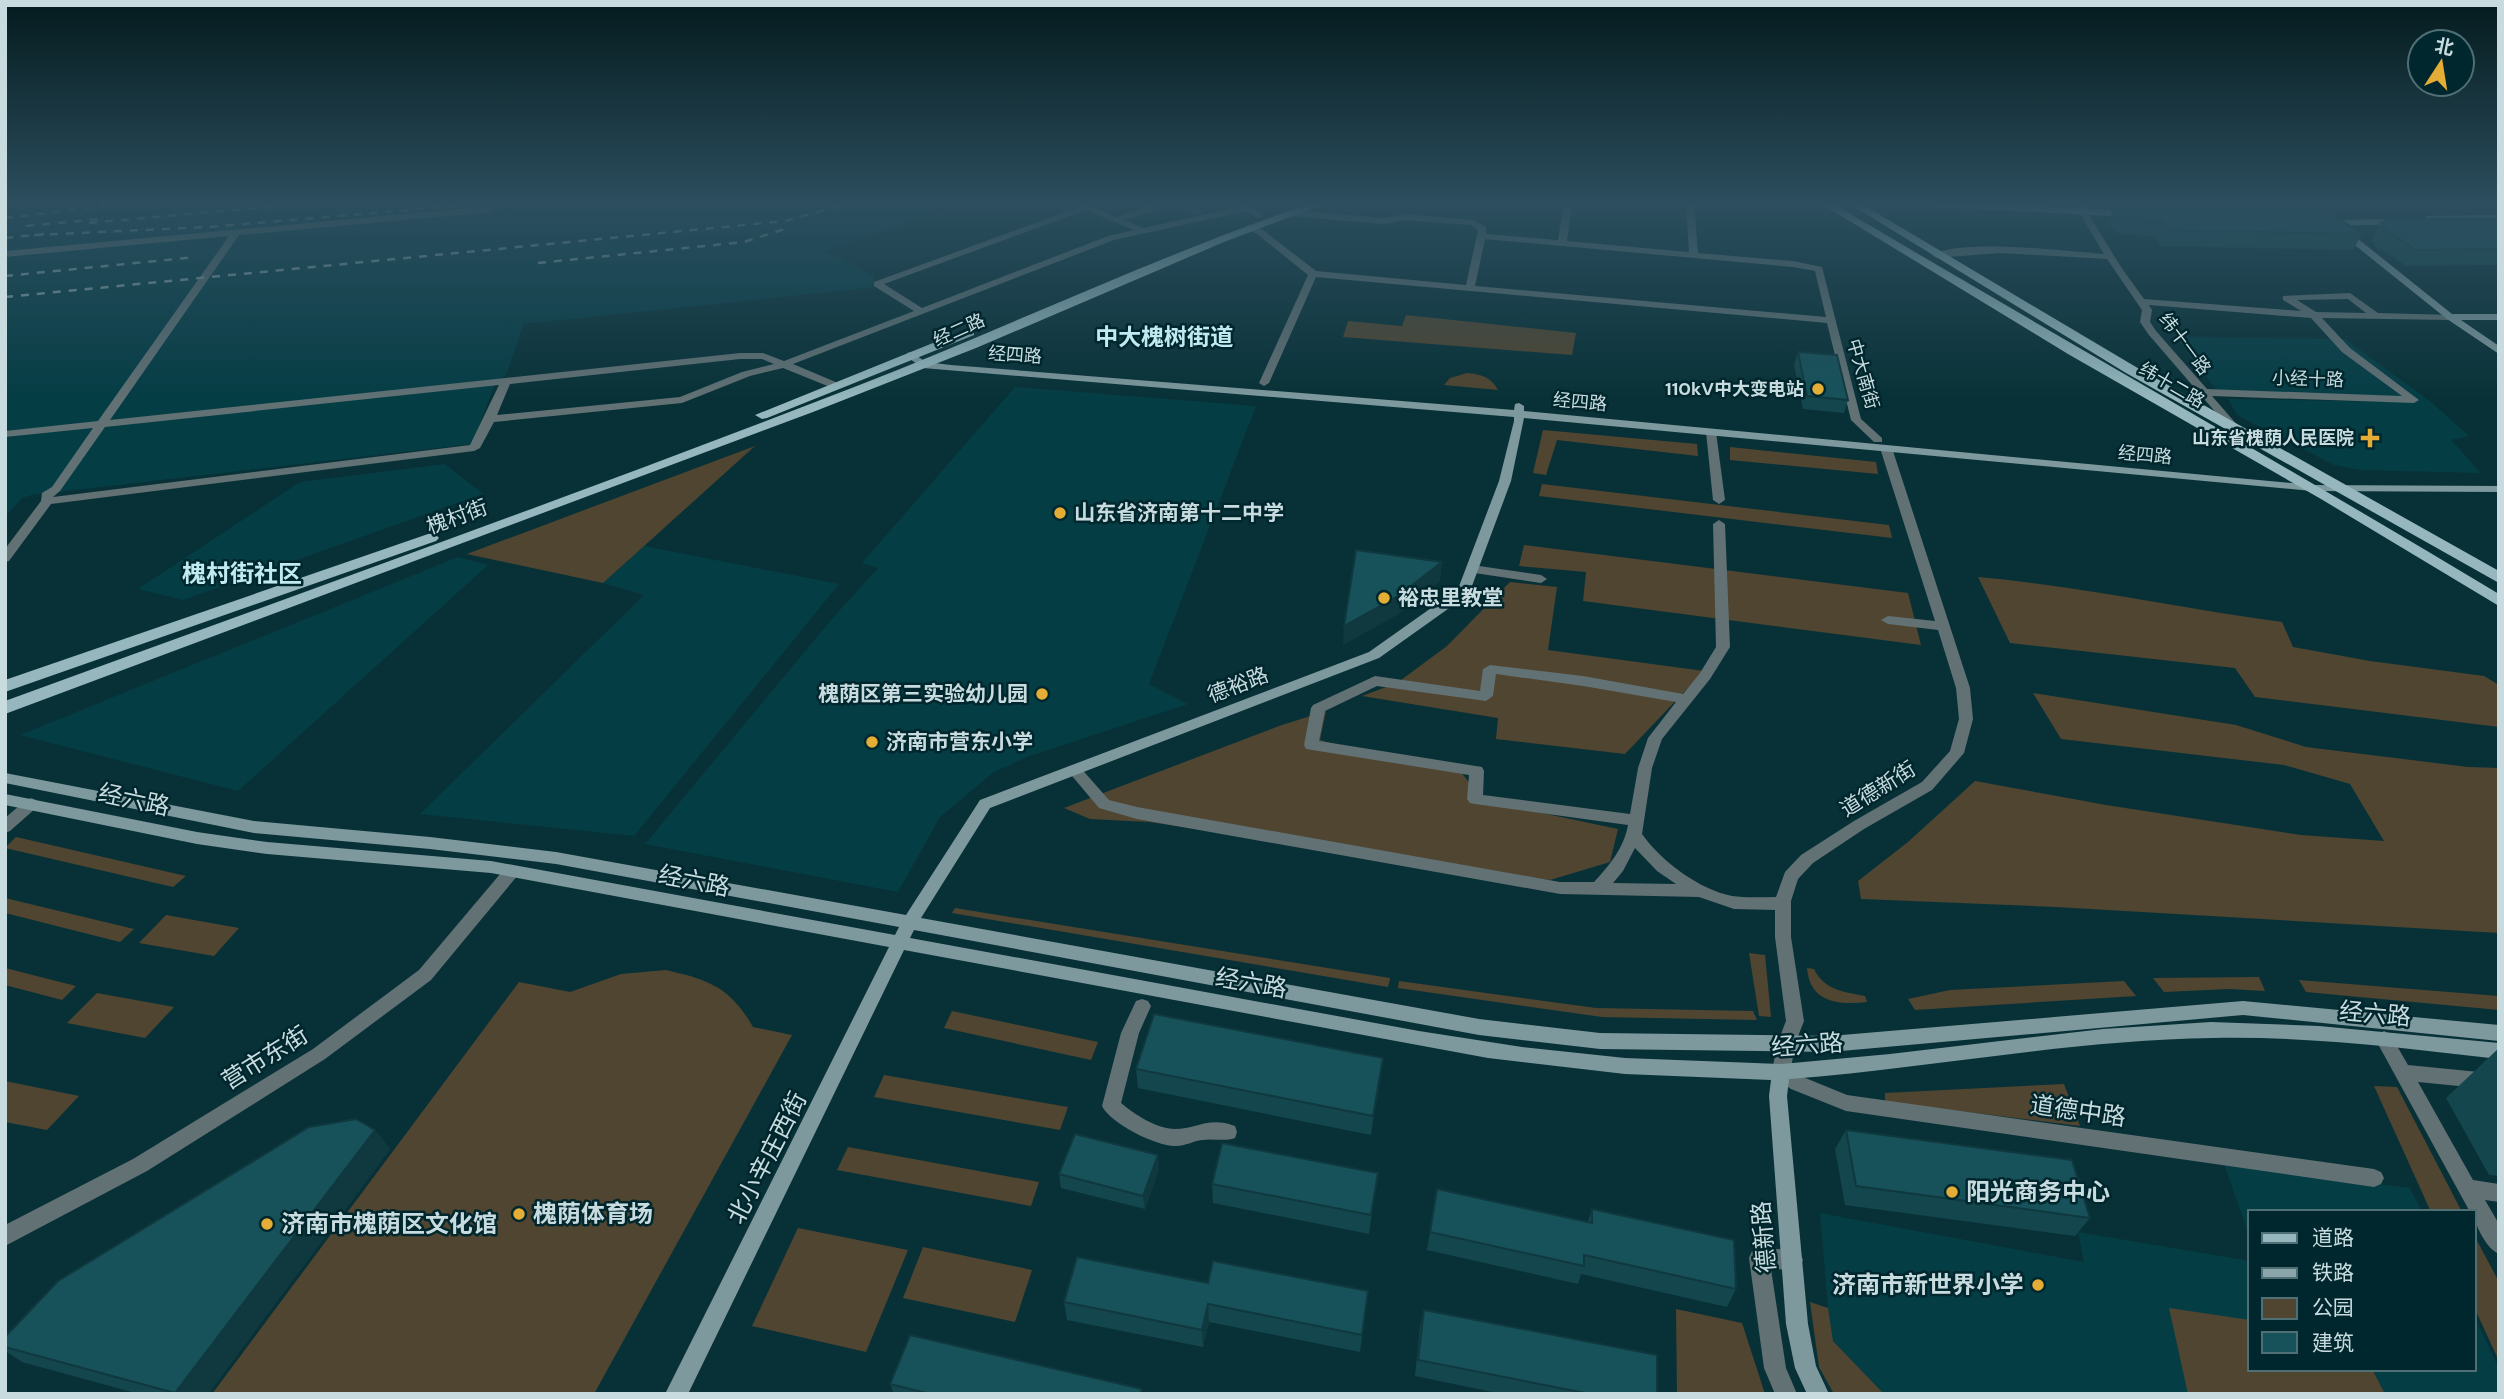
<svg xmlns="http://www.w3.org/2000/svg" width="2504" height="1399" viewBox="0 0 2504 1399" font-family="'DM Sans','Noto Sans SC',sans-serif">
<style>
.built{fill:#053d45}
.green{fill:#504530}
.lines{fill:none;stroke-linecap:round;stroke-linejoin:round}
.street{fill:#617174;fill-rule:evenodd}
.secondary{fill:#7e999d;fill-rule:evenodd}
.primary{fill:#95b7bd;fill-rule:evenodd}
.rail{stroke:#8ba6ab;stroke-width:2.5;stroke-dasharray:8 8;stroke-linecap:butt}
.wall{fill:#14464d;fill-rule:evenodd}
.shaded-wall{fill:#10393f}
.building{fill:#17515a;stroke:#10393f;stroke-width:2}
.poi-dot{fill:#e4ad35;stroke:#00272d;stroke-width:2.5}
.labels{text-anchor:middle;stroke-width:5;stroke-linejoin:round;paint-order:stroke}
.far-street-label{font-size:18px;fill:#c8dce0;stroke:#00272d}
.far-poi-label{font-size:18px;font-weight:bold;fill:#c8dce0;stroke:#00272d;text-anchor:end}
.poi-label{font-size:21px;font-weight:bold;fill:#c8dce0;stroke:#00272d;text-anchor:start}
.street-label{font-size:21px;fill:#c8dce0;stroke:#00272d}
.far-district-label{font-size:23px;font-weight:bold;fill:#c0eaf2;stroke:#00272d}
.quarter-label{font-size:24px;font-weight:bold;fill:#c0eaf2;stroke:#00272d}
.near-street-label{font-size:24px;fill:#c8dce0;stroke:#00272d}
.near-poi-label{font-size:24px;font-weight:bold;fill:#c8dce0;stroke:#00272d;text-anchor:start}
</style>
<rect width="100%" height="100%" fill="#083137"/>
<g class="built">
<path d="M24,203H962L826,251L873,276L874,285L868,288L524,324L506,375L496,381L472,444L32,495L22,498L5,517V206Z"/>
<path d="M2176,337L2345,339L2431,402L2469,436L2451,440L2481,473L2361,470L2334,465L2237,415L2228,399L2403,402L2217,391Z"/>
<path d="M1015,387L1256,406L1149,684L1188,704L1027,757L994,772L940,817L898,892L645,844L831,620L878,568L862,563Z"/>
<path d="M445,464L483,494L183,600L138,589L300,482Z"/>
<path d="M644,546L839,584L634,836L420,814L644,595L603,583Z"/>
<path d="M458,557L488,565L238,791L20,735Z"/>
<path d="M2224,1164L2410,1188L2422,1212H2250V1238Z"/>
<path d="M1820,1213L2084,1262L2078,1232L2250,1261V1369H2474V1315L2499,1369V1394H1884L1833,1341L1829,1319Z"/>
</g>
<g class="green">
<path d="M1406,315L1576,333L1572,355L1343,337L1348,321L1402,326Z"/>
<path d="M1467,373C1481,374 1491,377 1498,390L1444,385L1450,378Z"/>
<path d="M1543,430L1697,444L1698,456L1557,440L1546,475L1533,473Z"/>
<path d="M755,446L603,583L467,554Z"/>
<path d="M1730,447L1876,462L1878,474L1730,460Z"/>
<path d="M1542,484L1889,525L1892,538L1539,496Z"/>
<path d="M1524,545L1908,593L1921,645L1583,601L1586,572L1519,566Z"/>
<path d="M1978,577C2080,586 2180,608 2282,622L2293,647L2370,661L2484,676L2499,685V727L2255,697L2235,668L2010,643Z"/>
<path d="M1510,582L1557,587L1548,650L1704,671L1625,754L1496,739L1498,718L1362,696L1397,683L1447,646Z"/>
<path d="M2033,693L2236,725L2306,747L2468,767L2499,768V933L2056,907L1861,899L1858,881L1908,842L1975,781L2106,805L2301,835L2384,841L2350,784L2284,765L2061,739Z"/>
<path d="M1326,711L1320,740L1406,764L1460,771L1484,801L1618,829L1610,862L1550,880L1149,822L1090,819L1064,808L1279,726Z"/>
<path d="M16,837L186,876L173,887L5,848Z"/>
<path d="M5,898L134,929L120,942L5,913Z"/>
<path d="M955,908L1390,978V979L1388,987L952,913Z"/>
<path d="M166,915L239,928L214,956L139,943Z"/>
<path d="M1749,953L1765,955L1771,1017L1759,1016Z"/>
<path d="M5,968L76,986L62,1000L5,985Z"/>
<path d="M1807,968L1814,969C1824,990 1844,992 1865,996L1867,1002C1838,1005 1810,1003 1807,968Z"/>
<path d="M666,970C709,980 730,987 753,1027L792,1035L594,1394H212L519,982L570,992L621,974Z"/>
<path d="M2259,977L2265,991L2229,989L2164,992L2153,978Z"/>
<path d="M2299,980L2499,996V1010L2306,992Z"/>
<path d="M1399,981L1596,1008L1753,1011L1757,1020L1602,1017L1398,988Z"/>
<path d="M2124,981L2136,996L1915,1010L1908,999L1950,990Z"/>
<path d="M97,993L174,1007L145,1038L67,1023Z"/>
<path d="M952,1011L1098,1042L1091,1060L944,1028Z"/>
<path d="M884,1075L1068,1107L1060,1130L874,1097Z"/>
<path d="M5,1082V1081L79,1096L47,1130L5,1122Z"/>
<path d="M2064,1084L2080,1126L1885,1102V1093Z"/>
<path d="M2374,1086L2397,1087L2462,1212H2431Z"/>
<path d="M848,1147L1039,1182L1031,1206L837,1170Z"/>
<path d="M798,1228L908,1250L866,1352L752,1326Z"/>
<path d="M2474,1235L2499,1282V1361L2474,1307Z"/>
<path d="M923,1247L1032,1270L1015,1322L903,1298Z"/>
<path d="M1810,1302L1828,1308L1833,1341L1884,1394H1834L1819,1367Z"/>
<path d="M2169,1308L2250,1320V1369H2372L2385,1394H2188Z"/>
<path d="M1676,1309L1742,1323L1765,1394H1677Z"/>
</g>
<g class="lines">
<g class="street">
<path d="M1073,203H1084L1116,217L1147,207L1142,203H1151L1157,208L1156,210L1124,220L1143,228L1249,205L1264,216L1257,218L1247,211L1114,240L793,364L838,383V387H830L783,368L750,376L682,403L494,422L480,448L474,451L51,504L9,561L5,562V549L41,501L42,493L52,487L93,428L5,437V431L98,421L229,236L5,257V251L491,206L495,209L491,212L239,235L110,420L740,353H763L784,361L914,311L874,286V282L1079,207ZM1086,210L1134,230L1108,236L922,308L884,284ZM740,359H762L774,364L742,372L680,397L497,415L510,384ZM499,385L470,445L53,497L60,491L105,427Z"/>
<path d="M1183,203H1192L1202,212L1195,214Z"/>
<path d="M1564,203H1572L1567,241L1689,252L1686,203H1694L1698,253L1793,261L1822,267L1861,419L1882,438V442H1874L1851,420L1827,323L1316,277L1269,383L1264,386L1259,383L1308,275L1257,234L1247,229V225H1253L1263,230L1316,271L1466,285L1478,230L1471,225L1403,220L1385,224L1290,216L1286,213L1290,210L1385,218L1403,214L1473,220L1486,227V234L1558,240ZM1485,239L1793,267L1815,271L1826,317L1475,286Z"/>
<path d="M2082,203H2090L2087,212L2123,270L2144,299L2301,311L2283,300V296L2350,293L2378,313L2453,315V319L2450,320L2322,318L2350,348L2419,400L2414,403L2212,396L2239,427L2238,429H2230L2149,335L2140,322L2142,310L2107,259L2000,253L1936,258L1932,255C1959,238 2068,251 2104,254L2079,212ZM2348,299L2366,313L2316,312L2297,300ZM2149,305L2311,318L2342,352L2402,396L2207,389L2156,331L2150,322L2152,310Z"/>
<path d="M1711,429L1716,432L1725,500L1719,504L1713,500L1706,432Z"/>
<path d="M1886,445L1892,448L1970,688L1973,719L1964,753L1932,790L1864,829L1813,863L1798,879L1791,901V937L1804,1021L1795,1044L1791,1069L1803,1077L1847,1095L2374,1169L2381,1172L2384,1178L2381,1184L2374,1187L1846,1111L1791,1089L1775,1078L1772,1072L1777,1044L1786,1021L1775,937V910L1734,909L1699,897L1560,894L1137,819L1099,808L1067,770L1069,766H1079L1109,800L1137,807L1560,882H1594C1609,866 1624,848 1628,825L1475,804L1470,803L1467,799L1469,775L1306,749L1304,745L1311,708L1313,705L1375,676L1480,691L1483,669L1490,665L1583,676L1683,694L1700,673L1716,647L1713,524L1719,520L1725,524L1730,647L1710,679L1662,739L1652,768L1642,834C1661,861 1700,890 1732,896C1746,898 1761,897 1776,897L1785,872L1801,855L1854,821L1922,782L1950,751L1959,719L1956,688L1938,630L1888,624L1881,620L1888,616L1935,621L1880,448ZM1496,674L1583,686L1676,702L1648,738L1638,768L1630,814L1483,795L1484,771L1482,767L1319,741L1325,711L1377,686L1486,701L1493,696ZM1635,848L1657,871L1676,884L1613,883L1623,871Z"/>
<path d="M1472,565L1541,575L1547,579L1541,583L1468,572L1466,569Z"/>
<path d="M31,798L36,800L39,804L36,808L10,831L5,833V818L26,800Z"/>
<path d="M512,865L518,867L520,871L518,875L431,980L325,1059L147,1171L5,1246V1225L133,1159L313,1049L419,970L506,867Z"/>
<path d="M1142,999L1148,1001L1151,1006L1139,1033L1121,1103C1134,1114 1157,1129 1175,1129C1196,1129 1209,1116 1235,1126L1237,1132L1235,1138C1224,1142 1214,1138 1202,1140C1194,1141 1185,1146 1176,1146C1157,1147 1110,1123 1102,1106L1121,1033L1136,1001Z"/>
<path d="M2384,1031L2390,1034L2408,1065L2499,1074V1090L2418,1082L2473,1180L2499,1184V1202L2485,1200L2499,1224V1254C2487,1249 2474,1225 2474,1212H2470L2378,1044L2375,1039L2378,1034Z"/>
<path d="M1759,1248L1793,1250L1800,1253L1803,1260L1800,1267L1793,1270L1771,1269L1786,1368L1797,1394H1775L1764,1368L1749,1258L1752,1251Z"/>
</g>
<g class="secondary">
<path d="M1915,203H1965L2131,211L2135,214L2131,217L1919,206Z"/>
<path d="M2499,215V221L2427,222L2423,219L2427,216Z"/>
<path d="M2400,219L2403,220V224L2326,226L2322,223L2326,220Z"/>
<path d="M2341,230H2347L2452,314H2499V320H2461L2499,346V354L2447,319L2341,234Z"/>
<path d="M911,352L926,362L951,365L1514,410L1515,404L1519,403L1524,406V411L2312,485L2499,486V492L2312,491L1524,418L1511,481L1469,594L1379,658L990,808L921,918L1479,1019L1600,1033L1830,1036L2243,1001L2499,1025V1041L2243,1015L1830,1052L1600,1049L1479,1035L914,930L910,938L1419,1031L1522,1047L1625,1058L1782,1064L1890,1054L2103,1029L2211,1022L2319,1026L2499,1043V1059C2404,1048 2308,1036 2213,1038C2071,1040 1930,1068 1789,1079L1787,1096L1808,1324L1816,1366L1829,1394H1807L1795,1368L1786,1324L1769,1096L1771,1080L1625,1074L1488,1058L904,950L688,1394H665L889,947L491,873L267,854L197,844L5,805V794L197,832L267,842L491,861L895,935L899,927L556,864L430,849L254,833L5,783V773L254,821L430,837L556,852L906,915L980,800L1369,652L1458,589L1499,481L1514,421V417L923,368L907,357V353Z"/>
</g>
<g class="primary">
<path d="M1312,203H1327L1224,242L976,348L813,412L5,714V701C291,597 578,494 862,384C1013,325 1159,255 1312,203Z"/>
<path d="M1820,203H1832C2054,335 2278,461 2499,594V606L2321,499L2068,354Z"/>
<path d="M1848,203H1860L2136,367L2499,571V583L2126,373Z"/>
<path d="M970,328L974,329V335L767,418L762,419L755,415Z"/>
<path d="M431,533L436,535L439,538L436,541L5,692V680Z"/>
</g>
<g class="rail">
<path d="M5,218L129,203"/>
<path d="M89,223L313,203"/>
<path d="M26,226L99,219"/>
<path d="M34,235L209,227L479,204"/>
<path d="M5,238L44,234"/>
<path d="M538,263L744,242L791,227"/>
<path d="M5,276L196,257"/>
<path d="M5,297L785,221L851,203"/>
</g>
</g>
<g class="wall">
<path d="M2122,203H2320L2316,211L2362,234L2353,250L2160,246L2156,237L2116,233L2108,221L2115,206H2131ZM2259,204L2265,209L2257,208Z"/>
<path d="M2499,219V265L2406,266L2383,250H2377L2372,239L2381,223Z"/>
<path d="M1798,352L1848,400L1844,413L1803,409L1794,365Z"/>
<path d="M2499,1048V1176L2489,1175L2446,1098Z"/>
<path d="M1383,1058L1371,1135L1138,1088L1136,1069Z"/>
<path d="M375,1130L390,1149L208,1394H139L22,1362L5,1351V1337Z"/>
<path d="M1846,1130L2090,1218L2075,1236L1845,1205L1835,1149Z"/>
<path d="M1159,1169L1145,1209L1061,1188L1059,1174Z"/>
<path d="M1378,1173L1369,1234L1213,1203L1212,1184Z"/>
<path d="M1437,1189L1588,1222L1592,1209L1736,1289L1727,1307L1581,1274L1578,1284L1427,1250Z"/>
<path d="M1368,1291L1360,1352L1209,1322L1203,1347L1067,1320L1064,1302Z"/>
<path d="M1424,1310L1657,1394H1502L1415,1376L1420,1327Z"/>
<path d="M890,1384L1143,1394H894Z"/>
</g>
<g class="shaded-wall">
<path d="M1442,562L1440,581L1397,615L1343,645L1344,626Z"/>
<path d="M1383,1058L1381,1077L1371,1135L1373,1116Z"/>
<path d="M375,1130L390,1149L208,1394H176L175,1393Z"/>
<path d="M1158,1155L1159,1169L1145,1209L1143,1196Z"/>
<path d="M1208,1304L1209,1322L1203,1347L1202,1330Z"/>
</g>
<g class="building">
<path d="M2178,205L2327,211L2362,234L2167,230L2163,222L2122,217L2115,206L2187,208Z"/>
<path d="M2389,219H2499V249L2416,250L2392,234H2386L2381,223Z"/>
<path d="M1798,352L1837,355L1848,400L1807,396Z"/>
<path d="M1356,550L1442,562L1398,596L1344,626Z"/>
<path d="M1154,1014L1383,1058L1373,1116L1136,1069Z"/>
<path d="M356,1119L375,1130L175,1393L5,1347V1337L58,1281L309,1127Z"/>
<path d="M1846,1130L2072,1160L2090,1218L1856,1186Z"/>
<path d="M1075,1134L1158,1155L1143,1196L1059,1174Z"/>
<path d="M1222,1143L1378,1173L1371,1215L1212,1184Z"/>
<path d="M1437,1189L1592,1223V1209L1734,1240L1736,1289L1584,1255V1266L1430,1232Z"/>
<path d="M1077,1257L1208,1283L1213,1261L1368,1291L1362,1335L1208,1304L1202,1330L1064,1302Z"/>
<path d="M1424,1310L1657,1355V1394H1590L1418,1360Z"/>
<path d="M910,1335L1142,1389L1140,1394H930L890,1384Z"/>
</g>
<linearGradient id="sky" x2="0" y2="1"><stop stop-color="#041b1e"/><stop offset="0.51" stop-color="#2c4e5e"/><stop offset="1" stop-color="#2c4e5e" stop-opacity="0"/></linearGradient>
<rect width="2504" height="399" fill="url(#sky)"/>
<g class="poi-dot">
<circle cx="1818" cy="389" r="7"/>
<path d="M2366.5 427.5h7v7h7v7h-7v7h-7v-7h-7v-7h7z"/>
<circle cx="1060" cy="513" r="7"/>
<circle cx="1384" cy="598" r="7"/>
<circle cx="1042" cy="694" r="7"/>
<circle cx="872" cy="742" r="7"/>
<circle cx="1952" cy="1192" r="7"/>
<circle cx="519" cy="1214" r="7"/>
<circle cx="267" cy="1224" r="7"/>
<circle cx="2038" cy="1285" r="7"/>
</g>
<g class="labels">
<g class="far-street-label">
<text transform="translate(959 330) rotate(-24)" y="6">经二路</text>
<text transform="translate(2185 344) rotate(53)" y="6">纬十一路</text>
<text transform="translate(1015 355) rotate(4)" y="6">经四路</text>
<text transform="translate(1863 374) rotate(74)" y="6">中大南街</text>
<text transform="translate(2308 379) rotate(2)" y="6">小经十路</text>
<text transform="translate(2172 385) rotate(30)" y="6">纬十二路</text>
<text transform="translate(1580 402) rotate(5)" y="6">经四路</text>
<text transform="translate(2145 455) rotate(5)" y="6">经四路</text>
</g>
<g class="far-poi-label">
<text x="1804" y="395">110kV中大变电站</text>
<text x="2354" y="444">山东省槐荫人民医院</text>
</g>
<g class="poi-label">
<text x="1074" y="520">山东省济南第十二中学</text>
<text x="1398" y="605">裕忠里教堂</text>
<text x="1028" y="701" text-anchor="end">槐荫区第三实验幼儿园</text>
<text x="886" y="749">济南市营东小学</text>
</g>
<g class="street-label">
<text transform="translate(457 517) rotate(-20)" y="7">槐村街</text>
<text transform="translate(1238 685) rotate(-21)" y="7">德裕路</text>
<text transform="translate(1878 789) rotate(-32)" y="7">道德新街</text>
</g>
<g class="far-district-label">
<text x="1164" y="345">中大槐树街道</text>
</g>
<g class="quarter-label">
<text x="242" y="582">槐村街社区</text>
</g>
<g class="near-street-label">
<text transform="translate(134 800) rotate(12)" y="8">经六路</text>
<text transform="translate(694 881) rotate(11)" y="8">经六路</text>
<text transform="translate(1251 983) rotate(10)" y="8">经六路</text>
<text transform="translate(2375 1014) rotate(5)" y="8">经六路</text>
<text transform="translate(1807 1045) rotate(-4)" y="8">经六路</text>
<text transform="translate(265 1058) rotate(-32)" y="8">营市东街</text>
<text transform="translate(2078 1111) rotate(8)" y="8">道德中路</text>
<text transform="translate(767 1158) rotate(-63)" y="8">北小辛庄西街</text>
<text transform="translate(1764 1237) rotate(-95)" y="8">德新路</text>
</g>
<g class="near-poi-label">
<text x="1966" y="1200">阳光商务中心</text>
<text x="533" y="1222">槐荫体育场</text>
<text x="281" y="1232">济南市槐荫区文化馆</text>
<text x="2024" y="1293" text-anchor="end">济南市新世界小学</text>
</g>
</g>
<rect width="2504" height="1399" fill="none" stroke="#c8dce0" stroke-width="14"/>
<rect x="2248" y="1210" width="228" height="161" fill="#00272d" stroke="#506f75" stroke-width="2"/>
<rect x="2262" y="1233" width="35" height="10" fill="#95b7bd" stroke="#506f75" stroke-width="2"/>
<text x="2312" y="1245" font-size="21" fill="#c8dce0">道路</text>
<rect x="2262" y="1268" width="35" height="10" fill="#8ba6ab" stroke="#506f75" stroke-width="2"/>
<text x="2312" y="1280" font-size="21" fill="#c8dce0">铁路</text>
<rect x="2262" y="1298" width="35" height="21" fill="#504530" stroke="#506f75" stroke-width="2"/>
<text x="2312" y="1315" font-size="21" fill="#c8dce0">公园</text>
<rect x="2262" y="1332" width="35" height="21" fill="#17515a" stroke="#506f75" stroke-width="2"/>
<text x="2312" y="1350" font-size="21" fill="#c8dce0">建筑</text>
<g transform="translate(2441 63) rotate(12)"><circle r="33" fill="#00272d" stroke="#506f75" stroke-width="2"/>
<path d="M0-5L12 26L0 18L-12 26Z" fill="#e4ad35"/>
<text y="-10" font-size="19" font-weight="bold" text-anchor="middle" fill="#c8dce0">北</text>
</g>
</svg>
